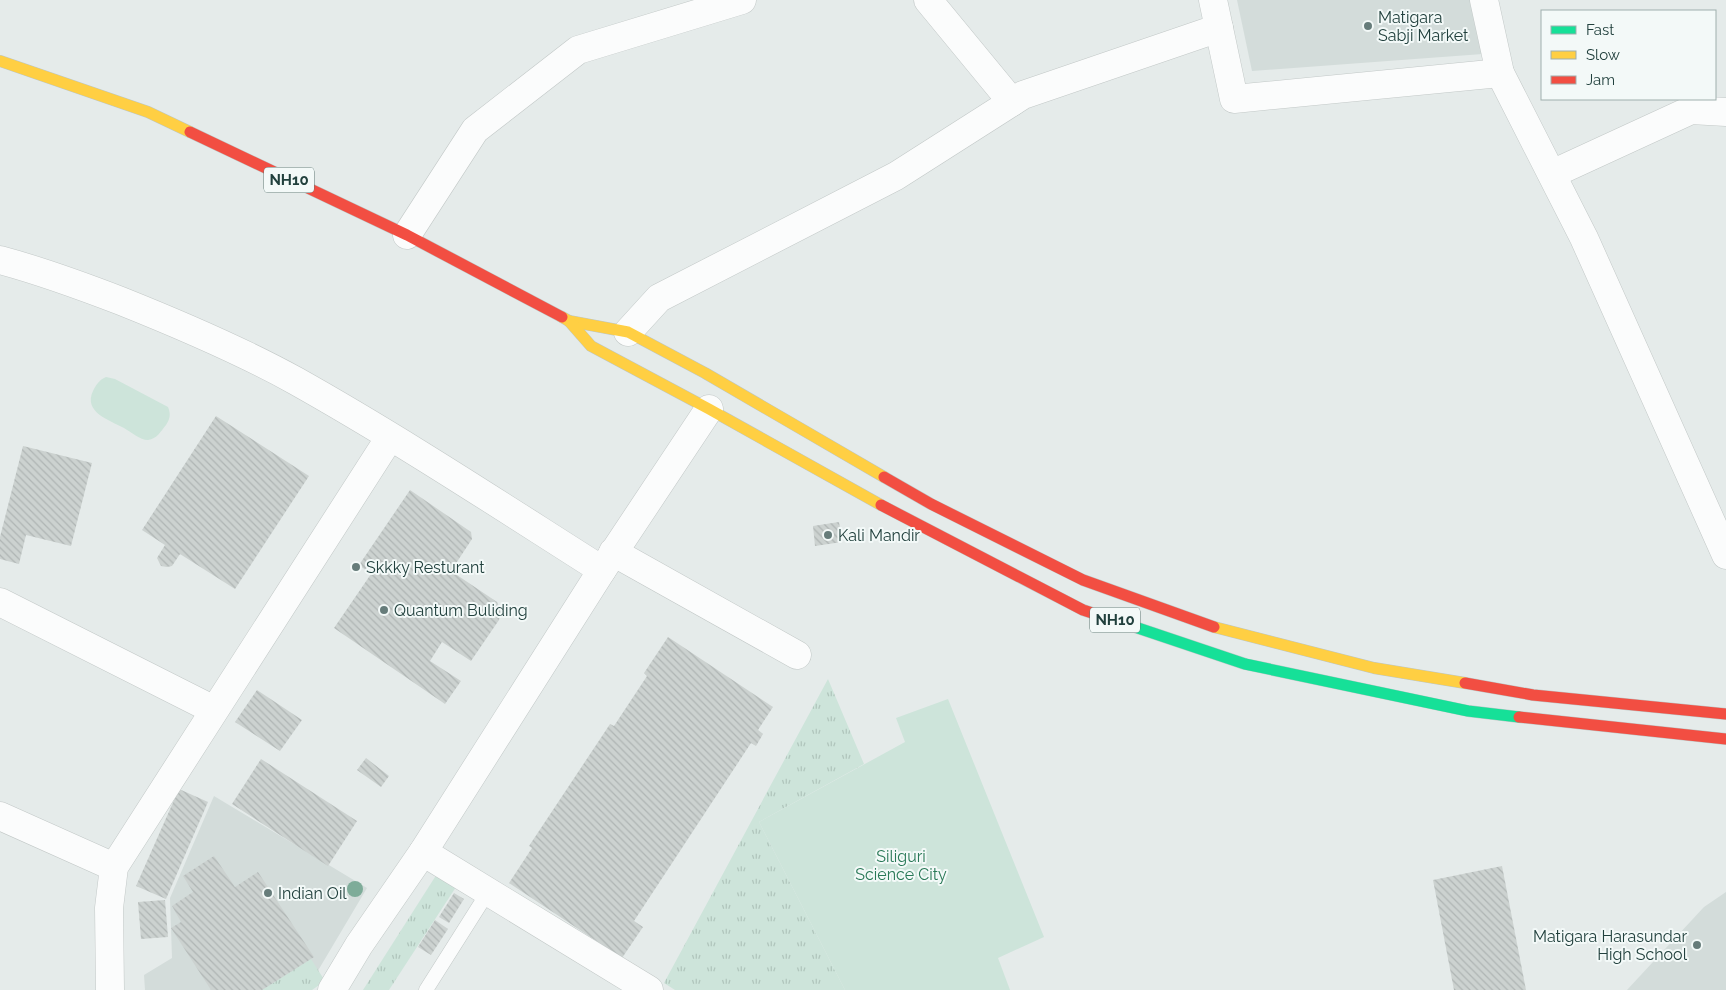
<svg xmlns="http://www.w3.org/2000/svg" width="1726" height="990" viewBox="0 0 1726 990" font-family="Raleway,sans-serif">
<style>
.built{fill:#d3dcda}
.grass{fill:url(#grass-tufts)}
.green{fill:#cde4da}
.building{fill:url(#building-back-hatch)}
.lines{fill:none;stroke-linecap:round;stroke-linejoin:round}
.lane-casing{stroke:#c2c8c7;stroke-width:15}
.street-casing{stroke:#c2c8c7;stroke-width:29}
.fast-casing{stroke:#bcc7c6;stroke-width:12}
.slow-casing{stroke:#bcc7c6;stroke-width:12}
.jam-casing{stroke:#bcc7c6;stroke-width:12}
.lane{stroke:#fbfcfc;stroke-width:14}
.street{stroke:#fbfcfc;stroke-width:28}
.fast{stroke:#16e098;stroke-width:11}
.slow{stroke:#ffcf43;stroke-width:11}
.jam{stroke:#f24e42;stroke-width:11}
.tree{fill:#7eac99}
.poi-dot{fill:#667c7a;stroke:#f3f9f8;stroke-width:2}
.labels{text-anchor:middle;stroke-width:4;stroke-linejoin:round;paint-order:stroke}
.shield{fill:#f3f9f8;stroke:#607875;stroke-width:1}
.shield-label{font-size:15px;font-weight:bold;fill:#21403d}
.poi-label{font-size:16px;fill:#21403d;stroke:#f3f9f8;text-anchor:start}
.park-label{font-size:16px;fill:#297957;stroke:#f3f9f8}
</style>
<defs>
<pattern id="grass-tufts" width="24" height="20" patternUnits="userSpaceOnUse" patternTransform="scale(1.25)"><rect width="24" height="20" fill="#cde4da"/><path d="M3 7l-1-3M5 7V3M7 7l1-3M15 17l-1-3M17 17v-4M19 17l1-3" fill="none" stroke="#b0c5bc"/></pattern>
<pattern id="building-back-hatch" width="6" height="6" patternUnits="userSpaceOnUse" patternTransform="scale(1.25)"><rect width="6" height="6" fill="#ccd2d0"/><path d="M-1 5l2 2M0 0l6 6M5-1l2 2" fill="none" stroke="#afb5b4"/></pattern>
</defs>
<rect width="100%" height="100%" fill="#e5ebea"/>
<g class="built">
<path d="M1237,0H1492L1496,53L1252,71Z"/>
<path d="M214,796L367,888L316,974L297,990H145L144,975L172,958L170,898Z"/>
<path d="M1726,892V990H1627L1704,907Z"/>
</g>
<g class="grass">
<path d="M828,679L864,764L759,822L845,990H675L664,983Z"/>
<path d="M438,876L456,887L389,990H363L435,877Z"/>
<path d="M311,959L325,981L312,990H262Z"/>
</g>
<g class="green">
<path d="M106,377L115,379L168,407C171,414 170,419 166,425C161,431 157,439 148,440C140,440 131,432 124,428C109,420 83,412 93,391C96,385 99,380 106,377Z"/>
<path d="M948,699L1044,937L998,958L1010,990H845L759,822L905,742L896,718Z"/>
</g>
<g class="building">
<path d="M216,416L309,476L235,589L180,554L172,566L167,567L161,566L157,558L165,545L142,530Z"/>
<path d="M23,446L92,463L71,546L26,535L19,564L0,559V537Z"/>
<path d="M410,490L471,532L472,539L451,571L497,602L501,611L499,620L471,661L442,642L430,661L461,681L445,704L334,628L371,574L359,565Z"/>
<path d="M839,522L842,542L815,546L813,526Z"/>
<path d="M668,637L773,707L758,730L763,734L756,746L751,743L634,921L643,927L622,958L509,883L532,848L529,846L610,724L614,726L647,676L644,673Z"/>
<path d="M257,690L302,720L280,751L235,722Z"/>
<path d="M366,758L389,776L381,787L357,770Z"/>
<path d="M261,759L357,821L328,866L232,804Z"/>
<path d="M179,789L208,802L166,899L136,886Z"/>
<path d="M214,856L235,887L258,872L314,957L262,990H211L171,928L181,922L172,906L193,892L183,876Z"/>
<path d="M1502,866L1526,990H1454L1433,880Z"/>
<path d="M454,893L464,899L449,923L439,917Z"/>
<path d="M165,900L168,937L141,939L138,902Z"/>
<path d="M435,920L448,929L431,955L418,947Z"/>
</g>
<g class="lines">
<defs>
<path id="lane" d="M426,990L488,892"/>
<g id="street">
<path d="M928,0L1012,102"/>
<path d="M1213,0L1234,99L1500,73"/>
<path d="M1484,0L1500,73L1584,238L1726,555"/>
<path d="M1552,174L1691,110L1726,112"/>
<path d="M407,235L475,130L578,50L742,0"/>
<path d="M0,260C41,271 82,286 121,301C181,325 240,350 296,381C401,440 501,506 602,570"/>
<path d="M628,332L659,298L896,176L1023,95L1219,28"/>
<path d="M613,552L797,655"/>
<path d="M0,602L214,710"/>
<path d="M0,816L114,867"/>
<path d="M423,852L649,990"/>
<path d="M110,990L109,908L114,867L390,437"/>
<path d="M332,990L359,945L423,852L602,570L709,409"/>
</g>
<path id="fast" d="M1126,624L1245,664L1468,711L1519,717"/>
<g id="slow">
<path d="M0,61L148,112L190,132"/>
<path d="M562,317L569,321L628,332L705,373L884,477"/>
<path d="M569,321L591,346L709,409L881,505"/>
<path d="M1214,627L1374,668L1465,683"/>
</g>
<g id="jam">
<path d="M190,132L407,235L562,317"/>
<path d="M884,477L931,504L1083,580L1214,627"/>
<path d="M881,505L1083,610L1126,624"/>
<path d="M1465,683L1533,695L1726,714"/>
<path d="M1519,717L1726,739"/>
</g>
</defs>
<use href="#lane" class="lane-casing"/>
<use href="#street" class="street-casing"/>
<use href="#fast" class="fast-casing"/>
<use href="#slow" class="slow-casing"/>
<use href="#jam" class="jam-casing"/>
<use href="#lane" class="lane"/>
<use href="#street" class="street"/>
<use href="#fast" class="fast"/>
<use href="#slow" class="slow"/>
<use href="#jam" class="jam"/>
</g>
<circle class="tree" cx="355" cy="889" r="8"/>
<g class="poi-dot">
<circle cx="1368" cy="26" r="5"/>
<circle cx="828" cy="535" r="5"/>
<circle cx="356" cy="567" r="5"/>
<circle cx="384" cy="610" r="5"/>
<circle cx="268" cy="893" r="5"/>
<circle cx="1697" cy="945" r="5"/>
</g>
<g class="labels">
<g class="shield">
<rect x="264" y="167.5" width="50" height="25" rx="4"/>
<rect x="1090" y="607.5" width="50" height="25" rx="4"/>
</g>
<g class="shield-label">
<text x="289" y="185">NH10</text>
<text x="1115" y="625">NH10</text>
</g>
<g class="poi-label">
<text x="1378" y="23">Matigara<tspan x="1378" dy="18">Sabji Market</tspan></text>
<text x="838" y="541">Kali Mandir</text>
<text x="366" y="573">Skkky Resturant</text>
<text x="394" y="616">Quantum Buliding</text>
<text x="278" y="899">Indian Oil</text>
<text x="1687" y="942" text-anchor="end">Matigara Harasundar<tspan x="1687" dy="18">High School</tspan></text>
</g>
<g class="park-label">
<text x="901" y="862">Siliguri<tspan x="901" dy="18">Science City</tspan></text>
</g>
</g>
<rect x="1541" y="10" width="175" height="90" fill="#f3f9f8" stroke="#9fafad"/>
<rect x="1551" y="26" width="25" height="8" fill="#16e098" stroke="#9fafad"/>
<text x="1586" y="35" font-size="15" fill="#21403d">Fast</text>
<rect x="1551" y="51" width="25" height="8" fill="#ffcf43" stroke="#9fafad"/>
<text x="1586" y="60" font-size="15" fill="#21403d">Slow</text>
<rect x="1551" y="76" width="25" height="8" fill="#f24e42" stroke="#9fafad"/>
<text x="1586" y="85" font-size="15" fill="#21403d">Jam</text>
</svg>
